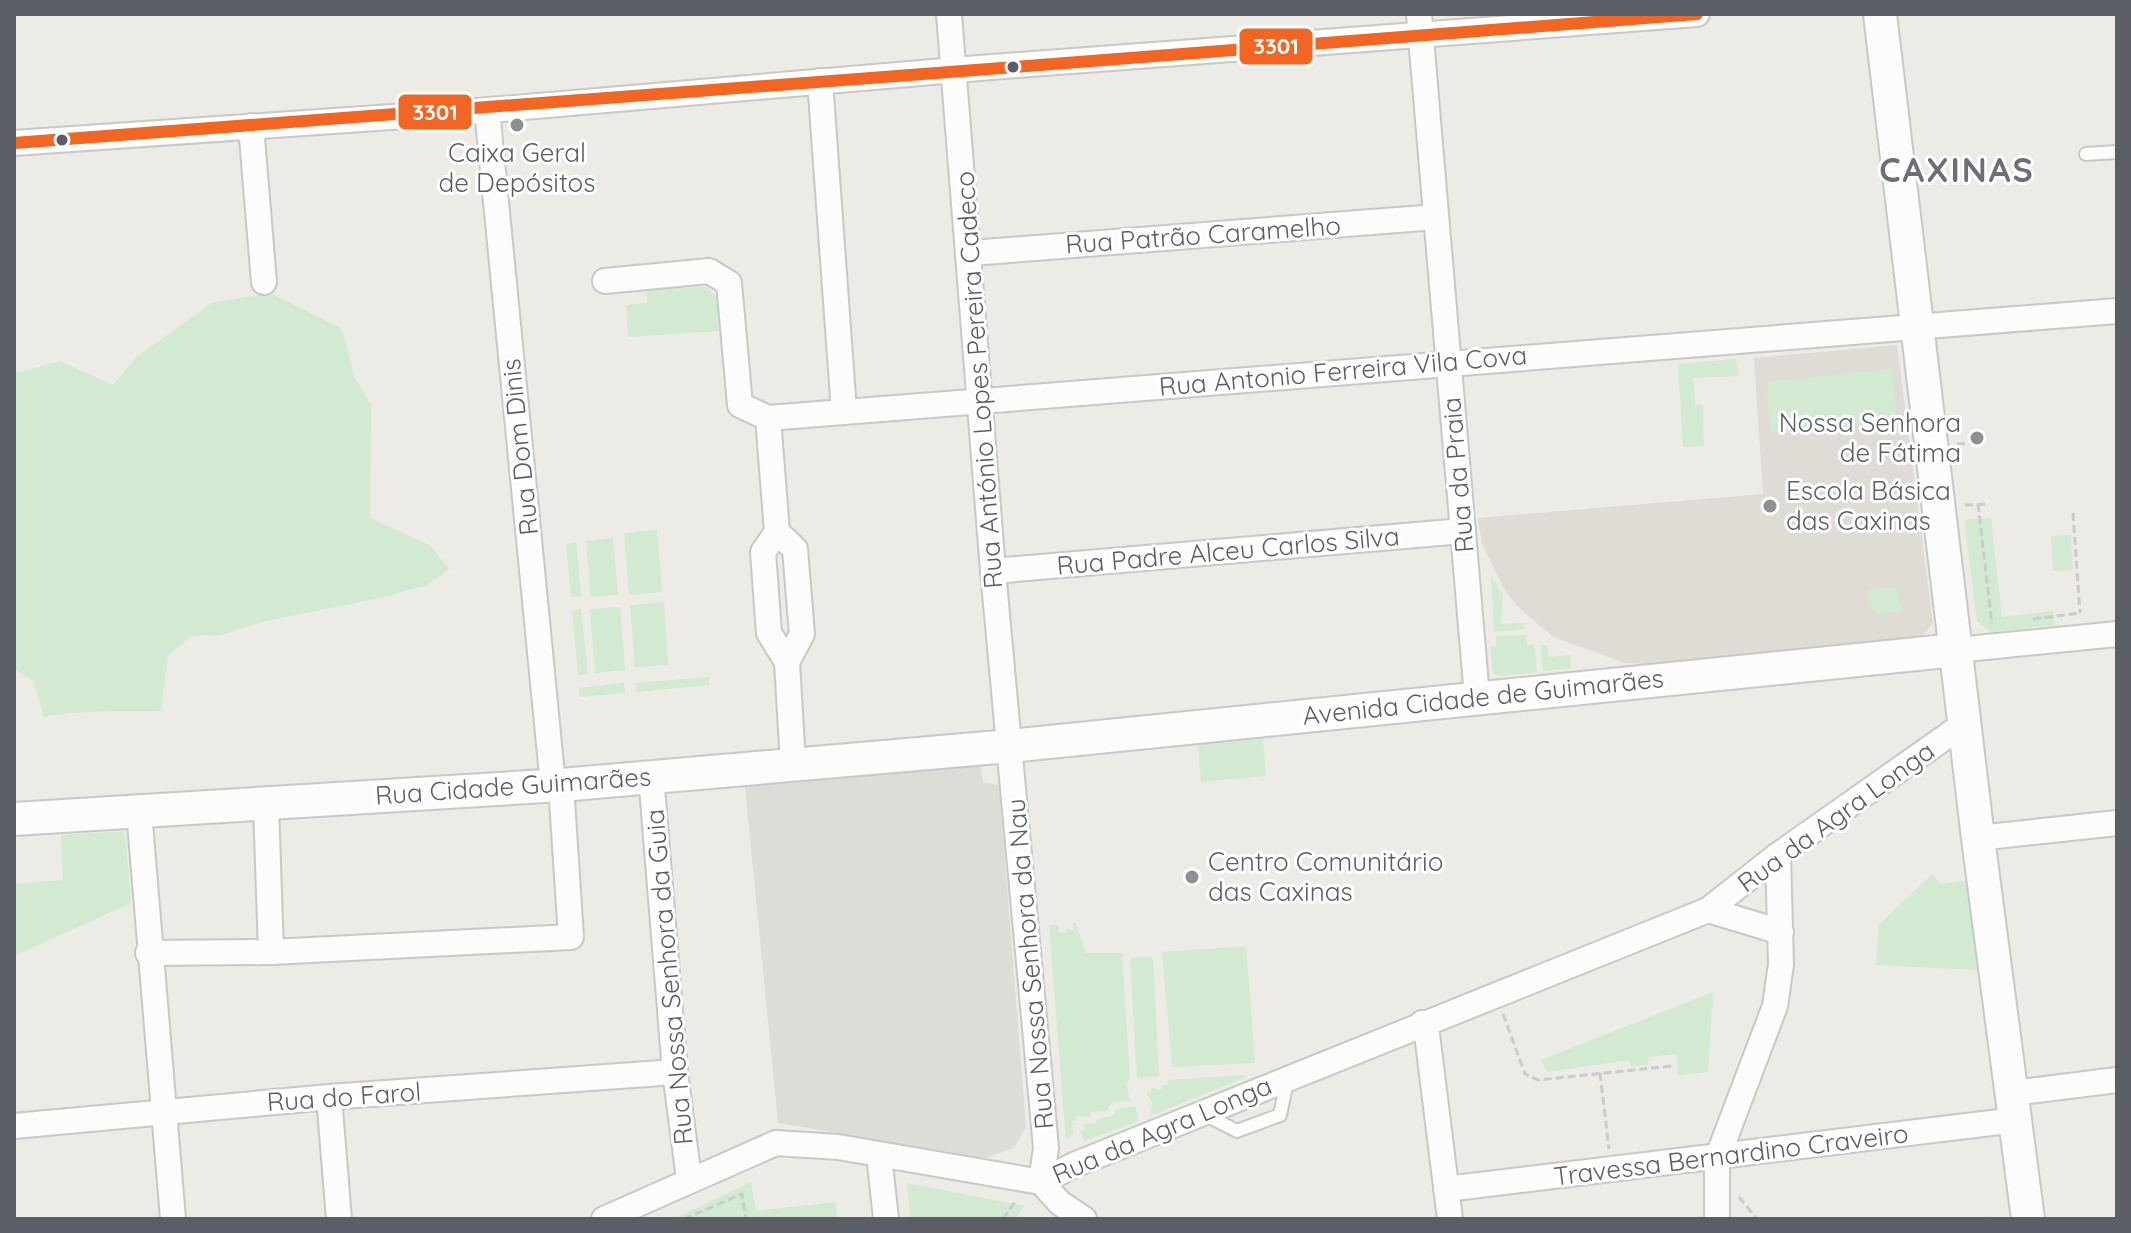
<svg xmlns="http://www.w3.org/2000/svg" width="2131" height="1233" viewBox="0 0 2131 1233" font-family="Quicksand,sans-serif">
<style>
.industrial{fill:#dddcd7}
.education{fill:#dedcd5}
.green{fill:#d2e9d2}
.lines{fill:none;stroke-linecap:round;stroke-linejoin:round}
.lane-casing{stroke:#c8c8c6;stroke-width:16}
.street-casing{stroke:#c8c8c6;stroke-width:28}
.secondary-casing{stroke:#c8c8c8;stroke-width:36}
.path{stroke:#c8cdcb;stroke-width:3;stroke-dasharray:8 4;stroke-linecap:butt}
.lane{stroke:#fcfcfb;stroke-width:12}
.street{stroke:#fcfcfb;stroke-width:24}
.secondary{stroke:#fcfcfb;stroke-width:32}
.bus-1-casing{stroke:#fff;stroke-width:18}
.bus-1{stroke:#f26522;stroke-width:12}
.bus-dot{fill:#5b5e64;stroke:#fff;stroke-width:3}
.poi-dot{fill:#8e8f92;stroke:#fff;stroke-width:3}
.labels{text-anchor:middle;stroke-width:6;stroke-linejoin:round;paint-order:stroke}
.poi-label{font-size:26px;fill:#5b5e64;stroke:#fff;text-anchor:start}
.street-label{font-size:26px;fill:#5b5e64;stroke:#fff}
.district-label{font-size:34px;font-weight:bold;letter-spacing:2px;fill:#6c7076;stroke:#fff}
.line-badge{stroke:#fff;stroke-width:3}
.badge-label{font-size:22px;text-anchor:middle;font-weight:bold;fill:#fff}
</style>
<rect width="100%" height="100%" fill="#ecebe6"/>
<path class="industrial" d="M976,764L981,767L983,783L999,785L1026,1127L1014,1148L985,1158L778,1123L745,787Z"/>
<path class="education" d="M1897,345L1933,623L1923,636L1649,664L1625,663L1553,637L1516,605L1504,589L1482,543L1478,518L1763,494L1754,358Z"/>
<g class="green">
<path d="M706,287L717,297L718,331L628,337L626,305L647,303V290Z"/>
<path d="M270,293L342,329L354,376L371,405L370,518L429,545L450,569L427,585L380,598L261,622L221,635L191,636L168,656L161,711C121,712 83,709 44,717L33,680L14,669V374L60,361L113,385L136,357L212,303Z"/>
<path d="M1736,359L1739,376L1694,378L1695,405H1703L1704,446L1683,447L1678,364Z"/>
<path d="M1892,369L1897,420L1771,433L1766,382Z"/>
<path d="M1991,518L2002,617L2053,611L2055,625L1991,632L1977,621L1964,520Z"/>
<path d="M657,530L662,592L629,595L624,533Z"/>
<path d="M2071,535L2073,570L2053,571L2051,536Z"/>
<path d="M613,538L618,595L591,597L586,541Z"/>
<path d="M576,542L581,596L571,597L566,544Z"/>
<path d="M1491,576L1503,595L1501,624L1524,623V629L1494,632Z"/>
<path d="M1896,587L1903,611L1876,614L1869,603L1867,590Z"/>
<path d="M664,602L668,665L635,667L630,605Z"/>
<path d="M620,607L625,670L595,673L590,609Z"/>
<path d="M581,609L588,674L578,675L572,610Z"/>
<path d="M1526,635L1527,645L1534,644L1537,672L1499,676L1493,673L1490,646H1496V636Z"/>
<path d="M1541,645H1547L1549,657L1570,655L1571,668L1543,671Z"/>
<path d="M709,677V685L636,692V683Z"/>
<path d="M624,683L625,693L580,697L579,688Z"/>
<path d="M1263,739L1266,776L1201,782L1198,745Z"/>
<path d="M125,831L131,903L14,956V884L63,880L61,835Z"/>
<path d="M1932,874L1941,884L1968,880L1977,970L1876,965L1879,925Z"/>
<path d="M1073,923H1076L1086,953H1122L1130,1078L1126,1084L1130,1101L1112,1102L1106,1111L1090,1112V1117L1076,1116V1121H1072L1073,1133L1066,1140L1049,925H1058L1059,933L1065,932L1066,929L1073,930Z"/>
<path d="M1246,946L1255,1063L1172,1067L1162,952Z"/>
<path d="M1153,957L1159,1076L1137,1078L1130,958Z"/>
<path d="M1713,992L1708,1072L1678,1075L1677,1054L1648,1057V1065L1630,1066L1629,1060L1547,1072L1541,1060Z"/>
<path d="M1245,1075L1246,1077L1150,1116L1152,1102L1146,1093L1151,1092V1087L1161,1090V1086L1168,1085V1080Z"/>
<path d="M1135,1106L1139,1121L1084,1141L1080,1131L1084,1130V1124L1097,1123V1119L1115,1115V1110Z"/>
<path d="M751,1182L756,1211L836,1202L837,1219H674Z"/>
<path d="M907,1183L1024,1206L1015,1219H911Z"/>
</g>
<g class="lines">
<defs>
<g id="lane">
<path d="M2086,154L2117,152"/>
<path d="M1204,1114L1237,1131L1280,1115L1288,1077"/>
</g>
<g id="street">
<path d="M949,14L993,571L1046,1148L1041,1182"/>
<path d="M1419,14L1477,697"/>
<path d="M820,81L844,411"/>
<path d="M487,110L553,785"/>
<path d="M251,126L264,282"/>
<path d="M14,143L479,111L979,68L1697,14"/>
<path d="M971,253L1436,217"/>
<path d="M605,281L709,271L729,283L740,405L768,418L2117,311"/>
<path d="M768,418L777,532L763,552L769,633L787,662L793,764"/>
<path d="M777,532L795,549L802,634L787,662"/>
<path d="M993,571L1463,531"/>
<path d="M1956,650L2117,634"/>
<path d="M651,775L675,1072L689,1179"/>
<path d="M266,805L271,952"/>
<path d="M139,811L173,1219"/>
<path d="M1978,838L2117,823"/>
<path d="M1708,910L1781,932"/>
<path d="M148,953L271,952L571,937L561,785"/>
<path d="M1422,1023L1427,1034L1450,1219"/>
<path d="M2013,1093L2117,1080"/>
<path d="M329,1097L339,1219"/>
<path d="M14,1126L329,1097L675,1072"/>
<path d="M879,1155L886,1219"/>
<path d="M1041,1182L1060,1203L1084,1219"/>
<path d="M1446,1189L2016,1120"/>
<path d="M604,1219L776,1143L838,1147L1041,1182L1074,1165L1708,910L1778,855L1964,724"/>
<path d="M1717,1219V1159L1775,1006L1781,964L1778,855"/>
</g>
<g id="secondary">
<path d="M1880,14L1978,838L2028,1219"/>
<path d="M14,819L561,785L1010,746L1956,650"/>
</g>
</defs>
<use href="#lane" class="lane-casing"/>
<use href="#street" class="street-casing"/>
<use href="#secondary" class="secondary-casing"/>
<g class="path">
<path d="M1957,444L1972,443"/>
<path d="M1978,504L1992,624"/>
<path d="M1965,505L1988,504"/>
<path d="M2073,513L2080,613"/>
<path d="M2033,619L2080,613"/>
<path d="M1503,1014L1525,1074L1538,1080L1672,1066"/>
<path d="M1600,1073L1609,1149"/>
<path d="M1739,1197L1757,1219"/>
<path d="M684,1219L742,1194L746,1219"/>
<path d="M1003,1219L1016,1200"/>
<path d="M1980,1219L1989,1218"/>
</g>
<use href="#lane" class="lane"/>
<use href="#street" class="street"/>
<use href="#secondary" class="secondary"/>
<defs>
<path id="bus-1" d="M14,143C575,104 1136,56 1697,14"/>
</defs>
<use href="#bus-1" class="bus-1-casing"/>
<use href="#bus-1" class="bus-1"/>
</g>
<g class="bus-dot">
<circle cx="1013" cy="67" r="7"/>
<circle cx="62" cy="140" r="7"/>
</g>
<g class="poi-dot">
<circle cx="517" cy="125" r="8"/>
<circle cx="1977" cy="438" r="8"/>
<circle cx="1770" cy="506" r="8"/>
<circle cx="1192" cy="877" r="8"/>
</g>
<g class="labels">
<g class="poi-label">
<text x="517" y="162" text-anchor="middle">Caixa Geral<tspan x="517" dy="30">de Depósitos</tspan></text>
<text x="1961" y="432" text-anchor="end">Nossa Senhora<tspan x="1961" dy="30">de Fátima</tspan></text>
<text x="1786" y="500">Escola Básica<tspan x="1786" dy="30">das Caxinas</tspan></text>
<text x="1208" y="871">Centro Comunitário<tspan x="1208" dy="30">das Caxinas</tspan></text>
</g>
<g class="street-label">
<text transform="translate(1203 235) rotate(-4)" y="9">Rua Patrão Caramelho</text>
<text transform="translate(1343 371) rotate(-5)" y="9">Rua Antonio Ferreira Vila Cova</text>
<text transform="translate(979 380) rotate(-94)" y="9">Rua António Lopes Pereira Cadeco</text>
<text transform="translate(520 447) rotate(-96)" y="9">Rua Dom Dinis</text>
<text transform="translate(1458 475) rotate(-95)" y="9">Rua da Praia</text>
<text transform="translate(1228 551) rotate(-5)" y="9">Rua Padre Alceu Carlos Silva</text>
<text transform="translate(1483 697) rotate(-6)" y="9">Avenida Cidade de Guimarães</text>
<text transform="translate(513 786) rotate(-4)" y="9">Rua Cidade Guimarães</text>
<text transform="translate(1836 817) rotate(-36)" y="9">Rua da Agra Longa</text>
<text transform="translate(1030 964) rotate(-95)" y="9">Rua Nossa Senhora da Nau</text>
<text transform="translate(669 977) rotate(-95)" y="9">Rua Nossa Senhora da Guia</text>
<text transform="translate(344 1097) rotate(-4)" y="9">Rua do Farol</text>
<text transform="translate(1162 1130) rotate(-23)" y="9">Rua da Agra Longa</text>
<text transform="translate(1731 1155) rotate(-7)" y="9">Travessa Bernardino Craveiro</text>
</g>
<g class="district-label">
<text x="1957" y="182">CAXINAS</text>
</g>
</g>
<g class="line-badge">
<rect x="1238" y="27" width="76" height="39" rx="8" fill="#f26522"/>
<rect x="397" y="93" width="76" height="38" rx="8" fill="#f26522"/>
</g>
<g class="badge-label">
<text x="1276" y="54">3301</text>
<text x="435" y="120">3301</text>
</g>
<rect width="2131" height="1233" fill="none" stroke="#5b5e64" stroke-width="32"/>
</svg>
